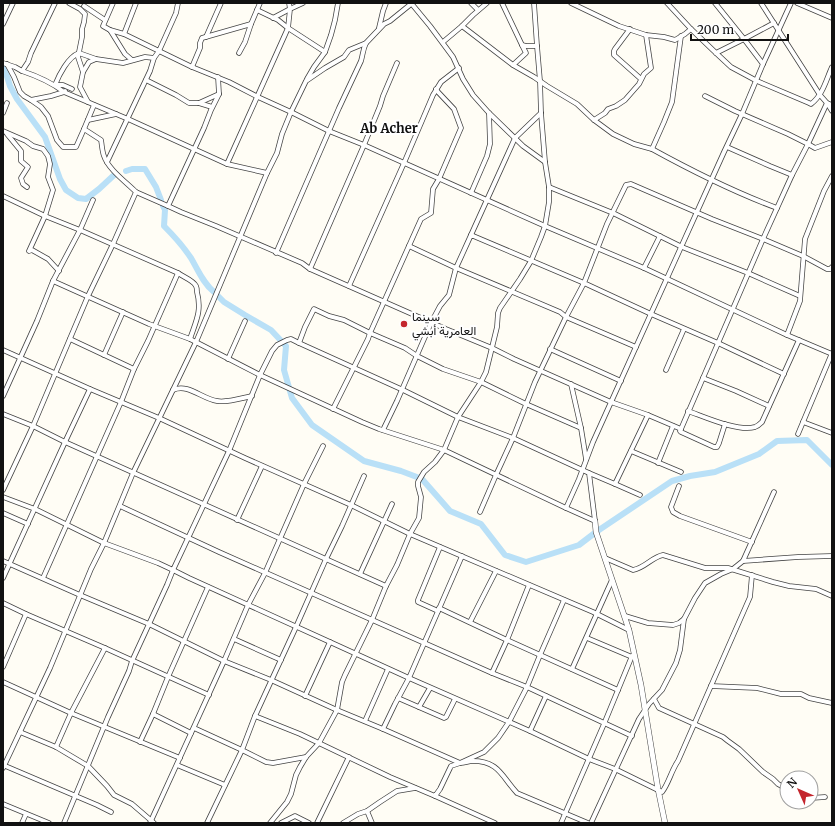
<svg xmlns="http://www.w3.org/2000/svg" width="835" height="826" viewBox="0 0 835 826" font-family="Merriweather,Vazirmatn,serif">
<style>
.lines{fill:none;stroke-linecap:round;stroke-linejoin:round}
.river{stroke:#b9e0f7;stroke-width:6}
.minor-casing{stroke:#444;stroke-width:5.5}
.tertiary-casing{stroke:#444;stroke-width:6}
.minor{stroke:#fff;stroke-width:4}
.tertiary{stroke:#fff;stroke-width:5}
.poi-dot{fill:#c4262e;stroke:#fff;stroke-width:1.5}
.labels{text-anchor:middle;stroke-width:4;stroke-linejoin:round;paint-order:stroke}
.poi-label{font-size:12px;fill:#111;stroke:#fff;text-anchor:start}
.neighbourhood-label{font-size:13px;font-weight:bold;fill:#111;stroke:#fff}
</style>
<rect width="100%" height="100%" fill="#fffdf5"/>
<g class="lines">
<g class="river">
<path d="M3,68L6,73L10,86L17,99L45,137L60,179L66,190L78,198L86,199L99,189L113,176L116,174"/>
<path d="M126,171L132,169H145L156,187L161,200"/>
<path d="M163,206L165,210L164,226C174,236 183,246 191,258C198,270 203,283 214,292"/>
<path d="M218,296L224,302L245,315L271,330L286,346L284,370L292,398L312,425L364,461L401,471L422,479L450,511L481,524L505,555L526,562L579,545L596,532L672,481L690,476L715,472L759,454L777,441L807,440L832,465"/>
</g>
<defs>
<g id="minor">
<path d="M69,3L80,9L85,14L84,22L82,29V37L78,57L83,72L80,87L88,102"/>
<path d="M113,3L103,26L110,30L124,34L159,51L176,13L178,3"/>
<path d="M411,3L430,26L453,57L463,79L473,95L489,113L523,146L545,162"/>
<path d="M471,3L478,10"/>
<path d="M502,3L522,45L526,46H537"/>
<path d="M571,3L619,26L646,35L664,37L675,40L685,34L691,29"/>
<path d="M667,3L691,29L716,53L731,67L757,81L809,103L811,104C823,95 826,80 832,67"/>
<path d="M715,3L744,39L716,53"/>
<path d="M761,3L820,95L827,103L832,111"/>
<path d="M797,3L832,18"/>
<path d="M84,6L105,20"/>
<path d="M257,10L260,3"/>
<path d="M273,18L290,9L289,3"/>
<path d="M3,24L13,3"/>
<path d="M462,26L473,15L487,3"/>
<path d="M379,28L383,11L386,3"/>
<path d="M630,29L615,49L614,51V55L641,79"/>
<path d="M110,30L125,54L132,60"/>
<path d="M124,34L136,3"/>
<path d="M206,37L221,3"/>
<path d="M443,42L462,26L513,65L534,77L547,86L577,104L594,120L613,134L634,144L652,149L664,122L672,102L681,36"/>
<path d="M239,53L245,42L251,24"/>
<path d="M3,63L15,67L22,71L28,62L31,53L55,3"/>
<path d="M7,64L14,77L20,92L24,96L31,100L51,96L64,92L128,119L227,164L267,173"/>
<path d="M763,64L744,39L774,23"/>
<path d="M513,65L526,53L522,45"/>
<path d="M192,67L200,48V43L202,38L251,24L257,10L278,20L288,28L325,52"/>
<path d="M22,71C37,76 51,82 64,92L65,91"/>
<path d="M83,72L89,62L96,59"/>
<path d="M218,77L219,94L211,110L204,128L168,206L181,212L216,226L302,263L310,269L446,329L492,348L514,359L611,402L648,415L681,429L763,239L792,175L808,144L827,103L832,105"/>
<path d="M307,79L314,67L325,52L331,35L335,20L338,3"/>
<path d="M146,80L176,95L189,103H199L212,107"/>
<path d="M72,89L63,85H55C59,75 68,57 79,53L96,59L123,63L145,57L154,58"/>
<path d="M705,96L735,111L788,134L808,144L815,148L832,142"/>
<path d="M31,100L41,107L48,116L57,140L63,147H76L84,129"/>
<path d="M199,103L219,94"/>
<path d="M3,113L7,103"/>
<path d="M88,120L116,114"/>
<path d="M594,120L605,113L608,109L616,106L625,100L639,84L644,74L651,68L646,35"/>
<path d="M3,131L26,141L33,146L43,149L48,156L50,164L48,177L53,190L45,216L29,251L32,250L48,259L59,271"/>
<path d="M7,134L21,151V161L28,167L21,178L23,184L27,187"/>
<path d="M727,147L770,166L792,175"/>
<path d="M652,149C692,171 734,192 777,208"/>
<path d="M107,162L150,71L154,58L159,51L192,67L229,82L258,97L291,112L329,131L364,145L545,226L644,268L787,335L832,354"/>
<path d="M227,164L288,28L290,9L303,3"/>
<path d="M549,187L613,213L682,247L748,273L800,296"/>
<path d="M136,192L168,206"/>
<path d="M471,193L487,156L490,144L489,113"/>
<path d="M3,196L45,216L80,230L178,273C183,277 193,280 196,286C197,288 197,290 197,292C202,311 196,321 190,339"/>
<path d="M471,235L515,138L541,113"/>
<path d="M409,246L456,268L560,312L566,317L636,347"/>
<path d="M276,253L339,108L361,61C363,54 363,49 366,43"/>
<path d="M644,268L660,236"/>
<path d="M310,269L364,145L380,106L383,96L397,63"/>
<path d="M53,281L80,230L93,200"/>
<path d="M349,286L404,163L433,95L441,82L459,68"/>
<path d="M787,335L800,301L805,239L824,191L832,176"/>
<path d="M70,339L134,369"/>
<path d="M299,343L403,390L458,417L513,438L589,473L595,521"/>
<path d="M550,349L621,381"/>
<path d="M3,350L90,389L159,418L245,458L351,505L410,534L593,612L629,630"/>
<path d="M104,355L123,312"/>
<path d="M228,359L245,321"/>
<path d="M666,370L684,329"/>
<path d="M784,374L718,343L651,314L584,283L607,224L626,185L631,184L712,219L763,239L803,256L827,269H830L832,267"/>
<path d="M703,378L736,391L769,406"/>
<path d="M571,384L581,428L586,459"/>
<path d="M173,390C188,383 202,399 217,401C227,403 242,398 252,396"/>
<path d="M3,396L37,321L53,281L149,324L190,339L260,375L362,422L379,429L444,450L566,508L595,521"/>
<path d="M333,409L368,339L370,333L405,348L417,356L443,369L481,382L526,404L581,428"/>
<path d="M688,411C705,417 738,432 755,427C758,426 760,424 762,422L799,340"/>
<path d="M3,414L33,426L65,442L386,586"/>
<path d="M803,422L832,433"/>
<path d="M681,429L680,431L681,432L714,447H717L719,443L725,424"/>
<path d="M383,430L397,401L431,323L440,306L449,295L456,268L471,235L584,283L566,317L535,382L513,438L496,475L480,512"/>
<path d="M798,434L832,353"/>
<path d="M631,451L681,472"/>
<path d="M658,463L673,426"/>
<path d="M589,473L615,484L648,415"/>
<path d="M615,484L640,495"/>
<path d="M679,486L671,507L673,512L680,516L752,542"/>
<path d="M3,490L33,426L88,296L113,244L136,192C126,182 108,169 104,156C102,151 102,145 101,140L84,129L94,105"/>
<path d="M3,497L35,509L104,543L158,563L173,570L229,451L260,375L272,351L277,345L287,340L291,339L299,343L305,327L314,309L329,316L344,320L370,333L421,219L431,213L433,189L439,179L461,128L454,109L438,92L436,89"/>
<path d="M120,506L219,552L492,673"/>
<path d="M566,508L579,479L593,442L724,152L742,114L763,64L791,3"/>
<path d="M3,513L28,524"/>
<path d="M237,520L262,466"/>
<path d="M462,556L409,678L395,704L383,729L460,763C465,763 468,761 473,761C499,761 502,777 517,793L588,823"/>
<path d="M605,558L633,570C645,568 652,557 663,555L705,568H728L773,582L789,586L816,589L832,596"/>
<path d="M3,561L80,595L149,624L224,661L271,680L337,710L383,729"/>
<path d="M743,561L798,557L832,556"/>
<path d="M360,574L392,504"/>
<path d="M3,578L65,442L90,389"/>
<path d="M43,578L121,402L134,369L148,341L178,273"/>
<path d="M529,585L507,640L618,690"/>
<path d="M564,600L540,655L527,687L632,736"/>
<path d="M3,603L26,614L105,648L209,695"/>
<path d="M438,611L418,602V600L440,547"/>
<path d="M625,616L648,623L673,625L679,623L684,619L695,598L705,583L721,574L733,569L743,561L774,492"/>
<path d="M470,622L496,571"/>
<path d="M587,638L632,657"/>
<path d="M234,639L281,660"/>
<path d="M3,667L26,614"/>
<path d="M572,669L612,580"/>
<path d="M3,682L71,713L180,758"/>
<path d="M711,686L757,688L781,694H801L809,698L832,703"/>
<path d="M305,696L330,642"/>
<path d="M398,698L444,718L446,717L455,699"/>
<path d="M654,699L659,708L723,737L728,741L739,749L763,772L773,779L778,784L787,789"/>
<path d="M419,707L430,688"/>
<path d="M153,714L168,677L208,587"/>
<path d="M255,716L300,734L390,777L435,796L440,789L451,766L460,763L484,752L498,738L509,722L527,687L492,673L507,640L439,608"/>
<path d="M365,721L388,669"/>
<path d="M194,728L242,750L207,823"/>
<path d="M530,731L546,696"/>
<path d="M20,732L56,747L88,766L107,786L114,795L132,804L154,823"/>
<path d="M140,742L153,714L191,733"/>
<path d="M56,747L71,713L105,648"/>
<path d="M306,757L273,763L266,762L242,750L255,716L296,627L326,559L342,526L364,476"/>
<path d="M3,765L97,805L111,812"/>
<path d="M177,765L225,785"/>
<path d="M3,768L50,668L91,569L104,543L133,473L196,342L267,173L277,153L282,134L291,112L306,81L325,68L344,57L349,50L366,43L384,24L390,21L411,4"/>
<path d="M435,796L495,823"/>
<path d="M811,798L825,797"/>
<path d="M3,804L49,823"/>
<path d="M367,811L372,823"/>
<path d="M22,823L26,814"/>
<path d="M64,823L108,717L129,671L132,661L167,585L173,570L189,578L330,642L409,678L530,731L589,759L615,769L662,792C669,783 671,771 678,761L750,597L752,575"/>
<path d="M150,823L224,661L248,605L265,573L304,484L323,446"/>
<path d="M270,823L287,802L291,794L296,775L300,767L306,757L319,743L337,710L342,682L345,675L372,620L386,586L397,565L410,534L419,518L421,497L418,486V482L424,472L435,462L444,450L458,417L481,382L486,372L497,327L498,313L500,308L520,279L531,261L541,237L545,226L549,202V187L545,162L541,113L540,81L537,46L534,3"/>
<path d="M281,823L295,816L309,823"/>
<path d="M317,823L349,757"/>
<path d="M343,823L358,814L367,811L380,802L397,791L415,788"/>
<path d="M561,823L604,724L632,656"/>
<path d="M591,823L639,719L649,704L662,690L676,663L680,650L684,619"/>
</g>
<path id="tertiary" d="M595,521L596,532L629,630L641,685L658,789L665,823"/>
</defs>
<use href="#minor" class="minor-casing"/>
<use href="#tertiary" class="tertiary-casing"/>
<use href="#minor" class="minor"/>
<use href="#tertiary" class="tertiary"/>
</g>
<circle class="poi-dot" cx="404" cy="324" r="4"/>
<g class="labels">
<g class="poi-label">
<text x="412" y="321">سينما<tspan x="412" dy="14">العامرية أبشي</tspan></text>
</g>
<g class="neighbourhood-label">
<text x="389" y="133">Ab Acher</text>
</g>
</g>
<rect width="835" height="826" fill="none" stroke="#111111" stroke-width="8"/>
<g transform="translate(799 790) rotate(315)"><circle r="19" fill="#ffffff" stroke="#a0a0a0"/>
<path d="M0-3L7 15L0 10L-7 15Z" fill="#c4262e"/>
<text y="-6" font-size="11" font-weight="bold" text-anchor="middle" fill="#111111">N</text>
</g>
<path d="M691 34v6h97v-6" fill="none" stroke="#111111" stroke-width="2"/>
<text x="697" y="34" font-size="12" fill="#111111" stroke="#ffffff" stroke-width="3" paint-order="stroke">200 m</text>
</svg>
